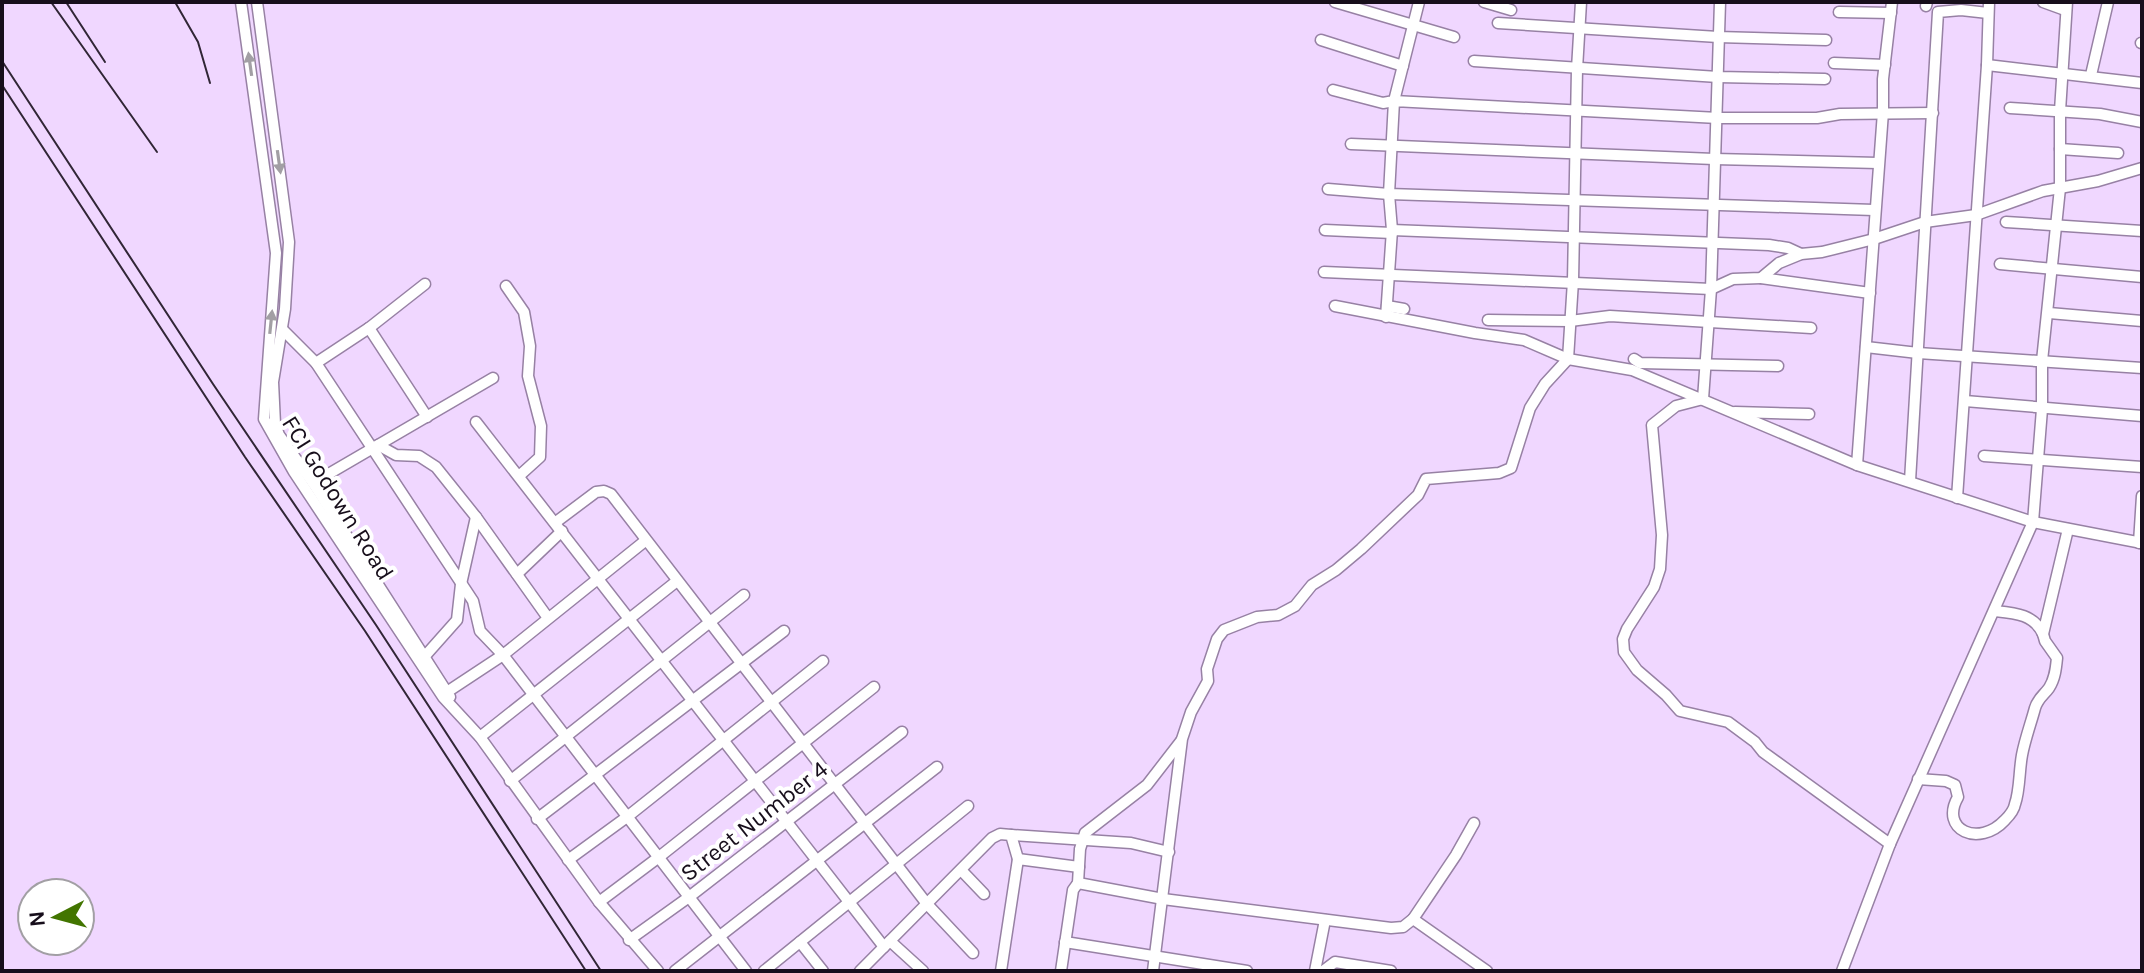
<svg xmlns="http://www.w3.org/2000/svg" width="2144" height="973" viewBox="0 0 2144 973" font-family="Karla,sans-serif">
<style>
.lines{fill:none;stroke-linecap:round;stroke-linejoin:round}
.minor-casing{stroke:#9781a4;stroke-width:13}
.minor{stroke:#fff;stroke-width:10}
.rail{stroke:#312636;stroke-width:2}
.oneway{fill:#a29fa4}
.labels{text-anchor:middle;stroke-width:8;stroke-linejoin:round;paint-order:stroke}
.street-label{font-size:24px;fill:#170e1b;stroke:#fff}
</style>
<rect width="100%" height="100%" fill="#f0d7ff"/>
<g class="lines">
<defs>
<g id="minor">
<path d="M241,2L276,253L264,419L294,472L443,697L480,737L599,902L658,971"/>
<path d="M257,2L289,242L285,309L273,382L275,424L279,435L313,483L450,697"/>
<path d="M1335,2L1454,37"/>
<path d="M1484,2L1511,10"/>
<path d="M1720,2L1711,289L1703,399L1676,406L1652,425L1662,535L1660,569L1654,587L1627,629L1623,639L1624,652L1637,670L1666,695L1680,711L1728,722L1755,742L1763,752L1890,844"/>
<path d="M2043,2L2065,10"/>
<path d="M1926,6L1927,2"/>
<path d="M1839,12L1891,13"/>
<path d="M1498,23L1718,37L1826,40"/>
<path d="M1321,40L1403,66"/>
<path d="M2141,43H2142"/>
<path d="M1474,61L1718,77L1825,79"/>
<path d="M1834,63L1885,65"/>
<path d="M1987,65L2142,83"/>
<path d="M2091,75L2108,2"/>
<path d="M1333,90L1383,103L1394,101L1419,2"/>
<path d="M2010,108L2100,114L2142,122"/>
<path d="M1351,144L1714,159L1878,163"/>
<path d="M2060,149L2118,153"/>
<path d="M1328,189L1389,194L1874,210"/>
<path d="M2006,222L2142,231"/>
<path d="M1325,230L1392,233"/>
<path d="M1392,230L1769,245L1788,248L1801,254"/>
<path d="M2000,264L2142,277"/>
<path d="M1324,272L1711,289L1733,279L1761,278L1779,263L1801,254L1822,252L1874,239L1925,222L1976,215L2043,191L2098,181L2142,168"/>
<path d="M1761,278L1870,293"/>
<path d="M506,286L524,312L530,346L528,376L541,426L540,457L519,476"/>
<path d="M1335,306L1475,333L1524,340L1568,359L1632,370L1857,465L2033,522L2142,543"/>
<path d="M1387,306L1404,309"/>
<path d="M2049,313L2142,321"/>
<path d="M1386,317L1392,230L1389,194L1394,101L1718,118H1817L1840,114L1933,113"/>
<path d="M1488,320L1570,321L1610,316L1811,328"/>
<path d="M369,328L427,417"/>
<path d="M282,329L316,363L473,601L480,631L503,655L746,971"/>
<path d="M1866,347L1918,353L2142,368"/>
<path d="M1634,359L1640,363L1778,366"/>
<path d="M316,363L369,328L425,284"/>
<path d="M1965,401L2142,416"/>
<path d="M1735,412L1809,414"/>
<path d="M476,422L884,947"/>
<path d="M378,445L396,455L419,456L436,467L476,517L548,618"/>
<path d="M1984,456L2142,467"/>
<path d="M1857,465L1883,112V79L1892,2"/>
<path d="M1910,481L1938,12L1961,10L1988,13"/>
<path d="M313,483L493,378"/>
<path d="M1957,498L1987,65L1989,2"/>
<path d="M556,522L596,492L604,491L611,494L927,904L973,953"/>
<path d="M2139,543L2142,496"/>
<path d="M517,574L562,531"/>
<path d="M1994,611C2014,613 2034,614 2043,634"/>
<path d="M425,656L457,620L461,584L476,517"/>
<path d="M447,692L503,655L645,541"/>
<path d="M480,737L677,581"/>
<path d="M1918,779L1946,781L1955,785L1958,797C1939,830 1979,848 2005,820C2009,816 2014,810 2015,804C2020,790 2019,771 2022,755C2025,739 2031,723 2035,708C2038,698 2044,695 2049,688C2055,679 2056,668 2057,658L2045,641L2043,634L2068,529"/>
<path d="M510,781L744,595"/>
<path d="M537,819L784,631"/>
<path d="M1011,835L1131,843L1169,852"/>
<path d="M568,860L627,817L823,661"/>
<path d="M961,870L984,894"/>
<path d="M1078,883L1163,899L1391,928L1403,927L1413,919L1487,971"/>
<path d="M599,902L659,857L874,687"/>
<path d="M1413,919L1456,855L1474,823"/>
<path d="M629,940L689,897L902,732"/>
<path d="M890,941L923,971"/>
<path d="M800,942L823,971"/>
<path d="M1065,942L1247,971"/>
<path d="M675,971L937,767"/>
<path d="M764,971L968,806"/>
<path d="M860,971L992,838L1000,834L1011,835L1018,859"/>
<path d="M1001,971L1018,859L1079,867"/>
<path d="M1061,971L1073,890L1078,883L1080,849L1085,833L1147,785L1181,741"/>
<path d="M1153,971L1182,739L1191,712L1208,681L1207,669L1217,639L1224,630L1257,617L1278,615L1295,606L1312,585L1336,570L1361,549L1418,495L1426,479L1499,473L1511,468L1530,408L1545,384L1568,359L1573,281L1577,69L1581,2"/>
<path d="M1315,971L1325,920"/>
<path d="M1323,971L1335,962L1391,971"/>
<path d="M1842,971L1890,844L2033,522L2042,409V361L2060,188V111L2067,2"/>
</g>
</defs>
<use href="#minor" class="minor-casing"/>
<use href="#minor" class="minor"/>
<g class="rail">
<path d="M51,2L157,152"/>
<path d="M66,2L105,62"/>
<path d="M175,2L198,42L210,83"/>
<path d="M2,61L213,384L376,625L601,971"/>
<path d="M2,85L245,457L365,631L586,971"/>
</g>
</g>
<defs><path id="oneway-solid" d="M-6-.8H1V-3.2L6.5 0L1 3.2V.8H-6Z" transform="scale(2)"/></defs>
<g class="oneway">
<use href="#oneway-solid" transform="translate(250 64) rotate(-98)"/>
<use href="#oneway-solid" transform="translate(279 162) rotate(82)"/>
<use href="#oneway-solid" transform="translate(271 322) rotate(-84)"/>
</g>
<g class="labels">
<g class="street-label">
<text transform="translate(338 498) rotate(58)" y="8">FCI Godown Road</text>
<text transform="translate(754 821) rotate(-38)" y="8">Street Number 4</text>
</g>
</g>
<rect width="2144" height="973" fill="none" stroke="#170e1b" stroke-width="8"/>
<g transform="translate(56 917) rotate(264)"><circle r="38" fill="#ffffff" stroke="#a29fa4" stroke-width="2"/>
<path d="M0-6L14 30L0 20L-14 30Z" fill="#427500"/>
<text y="-12" font-size="22" font-weight="bold" text-anchor="middle" fill="#170e1b">N</text>
</g>
</svg>
